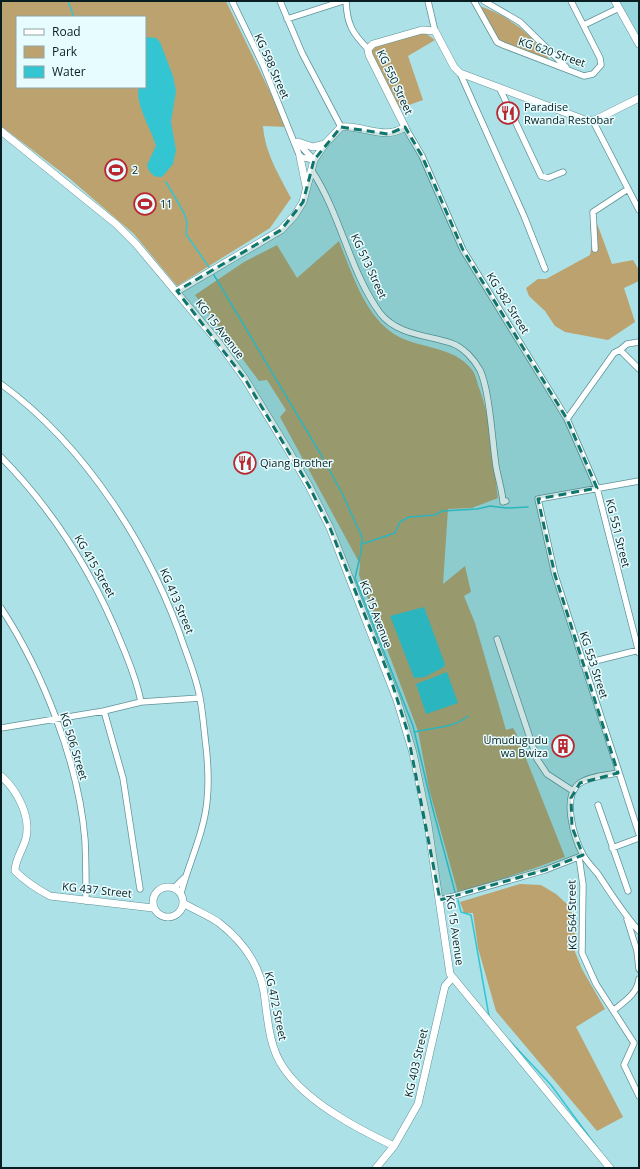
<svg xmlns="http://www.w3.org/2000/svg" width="640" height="1169" font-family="'Open Sans',sans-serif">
	<rect width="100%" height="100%" fill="#ace1e7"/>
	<path fill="#97d6dd" d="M616,1H639V39Z"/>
	<path fill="#bca26e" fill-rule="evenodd" d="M1,1H226L287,127L263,126C265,153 279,175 291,198L270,228L177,286L134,234L69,178L1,126ZM17,17H145V87H17Z
		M477,5C510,16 533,35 552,63L496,41Z
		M421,30L435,40L408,56L423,100L398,109L366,51L370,43Z
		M595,218L612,264L633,260L639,270V281L624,288L635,322L608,340L565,332L555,326L545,311L529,296L526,288L538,279H546L590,255L593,239L590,228Z
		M339,241C352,273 364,314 394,334C419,350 453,344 473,371C475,374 477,381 478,385C492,420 493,461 498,498L472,508L448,509L443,584L465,566L471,592L464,596L475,623L506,730L513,728L516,733L565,857L535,868L458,893L429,789L418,731L359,575L360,564L280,417L286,410L267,380L259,381L195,295L244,262L277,245L297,278Z
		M520,884L541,885L556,894L569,906L575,920V952L582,969L605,1009L576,1027L623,1117L597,1131L496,1011L478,948L473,913H464L460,902Z"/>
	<path fill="#33c5d2" d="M145,37L156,38L160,42L173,76L176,91L171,122L176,150L173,164L162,177C153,178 149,172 147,165L156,146C152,130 134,103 139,87H145Z
		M424,607L445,664L444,667L425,677L414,678L390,616Z
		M447,672L458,703L426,714L416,684Z"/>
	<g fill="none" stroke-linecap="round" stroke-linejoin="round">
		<path stroke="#33c5d2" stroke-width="1.5" d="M68,1L74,17
			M166,182L184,213L187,222L186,234L209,267
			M214,275L320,453L342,493L362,537L361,552L355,578L413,726L432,806L455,892
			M362,544L395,533L400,522L409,517L435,515L442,511L477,509L490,506L506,508L528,507
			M414,732C430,728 455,728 468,716
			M458,900L461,912L471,915L489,1016
			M509,1040L551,1085L599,1150"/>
		<g stroke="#609398" stroke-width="7">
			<path id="minor" d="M232,1L263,65L300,157L314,160
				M280,1L302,53L341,127
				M346,1C347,24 352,33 368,49
				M428,1L435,31
				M474,1L497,42L503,45L584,76L593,74L601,65L600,58L571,1
				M484,1L520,22L566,67
				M287,19L343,1
				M584,25L619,8
				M460,73L524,216L545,269
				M500,89L541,176L548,178L563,172
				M593,121L639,210
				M405,127L422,156L463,250L567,419L597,488L639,653
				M298,143L314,160
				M312,171C341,215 349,270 380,313C397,335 427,335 451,343C463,347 474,359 480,370C490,392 492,440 496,466C498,478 502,489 503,502L506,501
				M595,249L593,212L628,189
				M620,350L627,344L639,342
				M1,384C86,446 152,550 185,649C191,665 197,681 200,698C203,714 204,730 206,746C208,764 209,783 207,801C204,833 189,862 181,893
				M567,419L614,353L620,350L639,369
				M1,457C54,511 94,575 122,645C130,664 137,682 141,702
				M639,481L538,499L555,575L639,834
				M1,608C43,672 79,764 85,840C86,861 86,881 86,901
				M497,639L537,759L547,774L573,791
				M583,664L639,650
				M104,711L123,778L140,889
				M1,728L104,711L141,702L200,698
				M618,773C607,775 590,776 580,783C561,796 574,838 583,855C587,862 593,868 598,874C611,894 623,913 639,931
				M598,805L628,891
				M612,848L639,838
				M579,857L583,885L582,953L596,984L634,1043L624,1065L639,1096
				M174,888L184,878
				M440,900L545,870L581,856
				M627,919L637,951L639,969
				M614,1010C625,1001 637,994 639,979"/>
		</g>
		<g stroke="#609398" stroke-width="8">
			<path id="tertiary" d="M615,1L639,44
				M298,142L313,147L325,144
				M300,157L306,186
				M177,291L281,230L295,215L303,202L314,160L325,144L341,127C364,125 384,141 405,127L369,55L368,49L373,44L422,30L435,31L454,67L460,73L585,120L593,121L639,98"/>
		</g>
		<g stroke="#609398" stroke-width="8">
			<path id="secondary" d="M1,131L116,224L136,244L219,343L245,379L287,448L309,486L330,528L397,700L413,753L428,825L450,974L610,1168
				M1,776C17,790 31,816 26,838C23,850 15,859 15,871C25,881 37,889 50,896L153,908
				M153 902a15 15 0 1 1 30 0a15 15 0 1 1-30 0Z
				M183,903C195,910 207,915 218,922C244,942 262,968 265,1000C268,1023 270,1048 283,1067C306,1102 358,1129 394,1146
				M376,1168L394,1146L418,1104L445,986L452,978"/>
		</g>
		<use href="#minor" stroke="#fff" stroke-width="5.5"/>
		<use href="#tertiary" stroke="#fff" stroke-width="7"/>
		<use href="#secondary" stroke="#fff" stroke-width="7"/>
	</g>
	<path fill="#0f766e" fill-opacity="0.2" stroke="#0f766e" stroke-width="3" stroke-dasharray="8 5" stroke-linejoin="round" d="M341,127L388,134L405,127L422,156L463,250L567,419L597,488L538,499L555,575L618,773L580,783L571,798L572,827L583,855L545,870L440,900L407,730L392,683L330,528L309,486L245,379L177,291L281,230L303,202L314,160Z"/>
	<defs>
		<g id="restaurant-ring" transform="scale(1.15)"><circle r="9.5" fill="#e7fcfe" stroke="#b92830" stroke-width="1.5"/><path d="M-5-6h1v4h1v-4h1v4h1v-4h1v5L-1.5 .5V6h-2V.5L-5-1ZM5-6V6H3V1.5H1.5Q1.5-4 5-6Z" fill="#b92830"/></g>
		<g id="stadium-ring" transform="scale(1.15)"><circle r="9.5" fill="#e7fcfe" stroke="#b92830" stroke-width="1.5"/><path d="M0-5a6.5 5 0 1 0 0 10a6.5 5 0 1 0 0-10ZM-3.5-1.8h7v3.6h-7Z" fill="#b92830"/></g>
		<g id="building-ring" transform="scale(1.15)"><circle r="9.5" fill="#e7fcfe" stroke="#b92830" stroke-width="1.5"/><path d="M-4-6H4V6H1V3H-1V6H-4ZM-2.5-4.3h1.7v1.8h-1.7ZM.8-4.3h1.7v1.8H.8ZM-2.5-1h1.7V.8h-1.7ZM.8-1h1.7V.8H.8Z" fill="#b92830"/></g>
	</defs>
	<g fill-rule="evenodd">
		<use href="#restaurant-ring" x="508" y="113"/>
		<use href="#stadium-ring" x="116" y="170"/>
		<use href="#stadium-ring" x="145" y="204"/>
		<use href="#restaurant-ring" x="245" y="463"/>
		<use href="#building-ring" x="563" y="746"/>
	</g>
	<g text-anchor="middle" stroke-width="3" stroke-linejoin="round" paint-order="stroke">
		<g font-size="11" fill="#081e20" stroke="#e7fcfe">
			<text transform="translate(552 52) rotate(19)" y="4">KG 620 Street</text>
			<text transform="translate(272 66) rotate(66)" y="4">KG 598 Street</text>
			<text transform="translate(395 82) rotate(65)" y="4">KG 550 Street</text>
			<text transform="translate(369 266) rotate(65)" y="4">KG 513 Street</text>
			<text transform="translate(508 303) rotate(58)" y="4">KG 582 Street</text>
			<text transform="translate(220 329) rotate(52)" y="4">KG 15 Avenue</text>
			<text transform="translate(618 533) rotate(76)" y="4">KG 551 Street</text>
			<text transform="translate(95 566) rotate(60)" y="4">KG 415 Street</text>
			<text transform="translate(177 601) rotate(67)" y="4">KG 413 Street</text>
			<text transform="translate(376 614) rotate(69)" y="4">KG 15 Avenue</text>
			<text transform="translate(594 665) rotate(72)" y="4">KG 553 Street</text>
			<text transform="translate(74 746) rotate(73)" y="4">KG 506 Street</text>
			<text transform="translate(97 890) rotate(6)" y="4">KG 437 Street</text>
			<text transform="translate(572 915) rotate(-91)" y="4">KG 564 Street</text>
			<text transform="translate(455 930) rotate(82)" y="4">KG 15 Avenue</text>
			<text transform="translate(276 1006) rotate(78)" y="4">KG 472 Street</text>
			<text transform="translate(416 1063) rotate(-77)" y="4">KG 403 Street</text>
		</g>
		<g font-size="11" fill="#081e20" stroke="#e7fcfe" text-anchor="start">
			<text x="524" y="111">Paradise<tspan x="524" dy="13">Rwanda Restobar</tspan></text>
			<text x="132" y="174">2</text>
			<text x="160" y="208">11</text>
			<text x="260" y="467">Qiang Brother</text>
			<text x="548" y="744" text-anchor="end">Umudugudu<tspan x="548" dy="13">wa Bwiza</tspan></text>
		</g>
	</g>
	<rect width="640" height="1169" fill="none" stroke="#081e20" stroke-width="4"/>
	<rect x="16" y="16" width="130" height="72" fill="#e7fcfe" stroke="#8ea3a5"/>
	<rect x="24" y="29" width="20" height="6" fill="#ffffff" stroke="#8ea3a5"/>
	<text x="52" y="36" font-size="12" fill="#081e20">Road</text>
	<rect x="24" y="46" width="20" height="12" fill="#bca26e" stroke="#8ea3a5"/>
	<text x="52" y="56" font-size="12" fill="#081e20">Park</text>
	<rect x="24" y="66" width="20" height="12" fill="#33c5d2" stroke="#8ea3a5"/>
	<text x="52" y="76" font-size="12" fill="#081e20">Water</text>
</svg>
